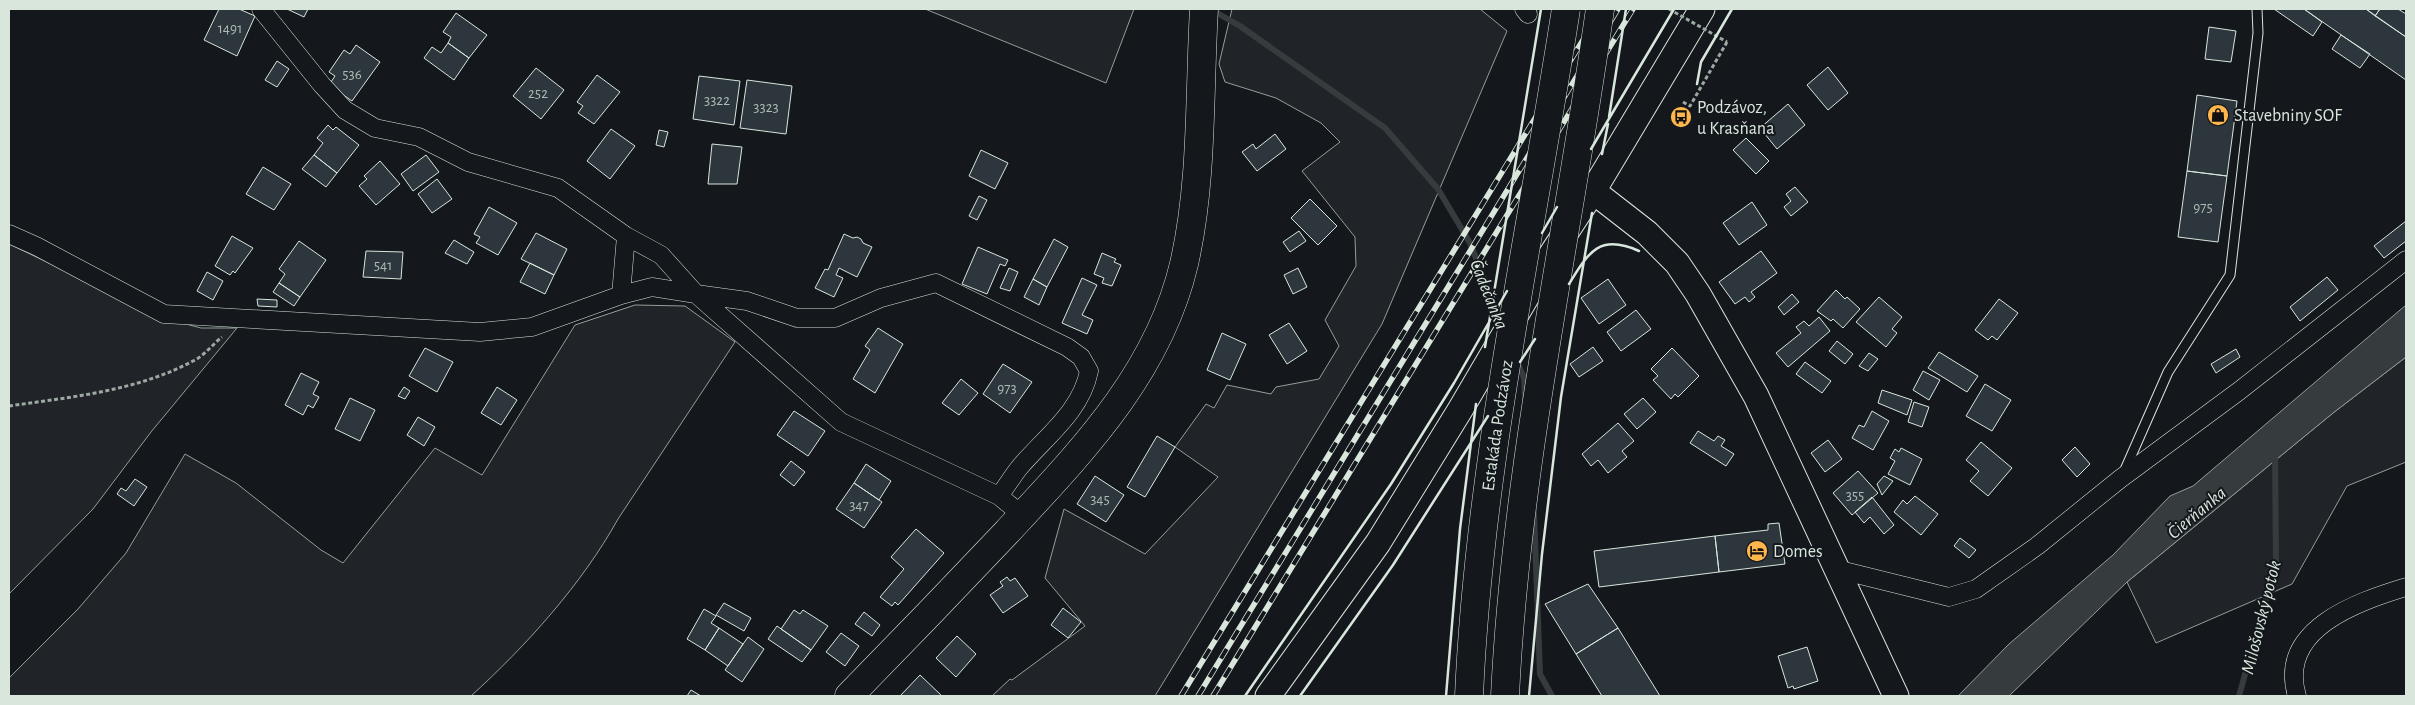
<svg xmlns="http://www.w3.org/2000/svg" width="2415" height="705" font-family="'Alegreya Sans',sans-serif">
	<rect width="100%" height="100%" fill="#14181c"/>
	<path fill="#202428" stroke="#939e99" d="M925,9H1134L1106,83Z
		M1232,9H1480L1507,31L1382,324L1155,696H992L1010,679L1012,680L1085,626L1045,578L1064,509L1145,554L1218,477L1175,447L1206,404L1214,408L1227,385L1271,394L1276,387L1319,379L1339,346L1325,320L1356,266L1355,237L1302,171L1340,142L1321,123L1276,98L1225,82L1219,64Z
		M9,244L167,319L201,328H237L151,432L93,509L9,594Z
		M635,305L685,306L735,342L618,519C582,584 526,646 471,696H9V678L78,609L126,553L185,454L236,483L321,550L343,563L435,448L482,475L575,325Z
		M2406,357V462L2347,486L2292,584L2156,643L2127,582L2333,413Z"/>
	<path fill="#363b3e" stroke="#939e99" d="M2406,305V357L2333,413L2127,582L2009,696H1958L2009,644L2113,555L2170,496L2193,486Z"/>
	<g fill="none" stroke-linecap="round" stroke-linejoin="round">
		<path stroke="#363b3e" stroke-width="6" d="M1210,9L1240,26L1385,128L1438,189L1470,243L1502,324
			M1517,362L1524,378L1525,398
			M1534,512L1540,674L1552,696
			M2239,696L2276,563L2275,453"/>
	</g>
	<path fill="#2c363c" stroke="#d8e6dc" d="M219,9H239L255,16L237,56L204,40Z
		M287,9H308L304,17Z
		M2274,9H2304L2322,22L2313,36Z
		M2304,9H2366L2406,37V80Z
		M2366,9H2380L2375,16Z
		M2380,9H2398L2406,14V37L2375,16Z
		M456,13L487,35L469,58L448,43L451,37L443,32Z
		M2209,27L2236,31L2231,62L2205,59Z
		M2341,35L2370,54L2360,68L2332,49Z
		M448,43L469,58L454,80L424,58L432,47L441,53Z
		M356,45L380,62L352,101L329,85L335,76L329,72L344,50L350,54Z
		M277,61L289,69L277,87L265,80Z
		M1828,67L1848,93L1828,110L1807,85Z
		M536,68L564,90L541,119L513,96Z
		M597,75L620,92L594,124L578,113L583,106L577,102Z
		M699,76L740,81L734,125L693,119Z
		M747,80L792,86L786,134L740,128Z
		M2197,95L2237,101L2227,176L2187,171Z
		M1788,104L1805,125L1777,149L1760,128Z
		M328,125L333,130L336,127L359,145L337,173L314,155L323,143L317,138Z
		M611,129L635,146L610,179L587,161Z
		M659,130L668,132L664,147L656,145Z
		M1275,134L1286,149L1257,171L1242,152L1253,144L1256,149Z
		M1746,138L1769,161L1756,174L1733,150Z
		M712,144L742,147L737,184H708Z
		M981,150L1008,163L995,189L969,176Z
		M314,155L337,173L326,187L302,169Z
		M426,155L439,172L413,191L401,174Z
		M380,161L400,184L376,205L359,186L367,179L364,176Z
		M263,167L291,184L274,210L246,194Z
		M2187,171L2227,176L2218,242L2178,237Z
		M437,179L452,199L432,213L418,194Z
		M1795,187L1808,202L1791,216L1784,207L1791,201L1786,194Z
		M979,196L987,200L977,220L969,216Z
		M1310,199L1337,226L1318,245L1291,218Z
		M1752,202L1767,225L1739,245L1723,223Z
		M489,207L517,223L498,255L476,243L480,237L474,234Z
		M2406,221V241L2384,258L2374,246Z
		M1299,231L1306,241L1290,252L1283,242Z
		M536,233L567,249L554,275L521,259Z
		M844,234L853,238L857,237L861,239L863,243L872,247L857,277L839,268L836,275L843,278L834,297L815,288L825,269L828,270Z
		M232,236L253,248L235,273L233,271L230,275L215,266Z
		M1054,239L1068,247L1047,287L1033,279Z
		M454,240L474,252L467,264L445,253Z
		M299,241L326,260L300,297L279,283L285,274L279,269Z
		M978,247L1008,260L1005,266L1000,264L987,294L962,284Z
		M366,251L403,252L401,279L363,277Z
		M1761,251L1777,273L1751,292L1755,297L1749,302L1745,297L1735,304L1719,282Z
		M1102,253L1116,259L1114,262L1121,265L1112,286L1102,283L1104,278L1094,274Z
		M530,263L554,275L545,294L520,282Z
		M1009,268L1018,272L1010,291L1000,288Z
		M1298,268L1307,287L1293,294L1284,275Z
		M207,272L223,281L213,300L197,291Z
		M2327,277L2338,290L2300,321L2290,307Z
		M1082,278L1097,285L1082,315L1093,320L1087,334L1062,323Z
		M1033,279L1047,287L1039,305L1024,297Z
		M1608,279L1626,305L1599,324L1581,298Z
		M279,283L300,297L294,306L273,292Z
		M1836,290L1845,299L1847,297L1860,309L1843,328L1833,319L1831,321L1817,311Z
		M1792,294L1799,302L1784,315L1778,307Z
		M1879,297L1902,317L1892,329L1897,333L1886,347L1856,322Z
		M257,299L277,300V307L258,306Z
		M1999,299L2018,313L1997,340L1992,336L1988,340L1975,330Z
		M1636,310L1651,329L1621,351L1607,332Z
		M1819,317L1830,331L1788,367L1776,353L1801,333L1796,327L1804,321L1809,326Z
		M1289,323L1307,351L1287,364L1269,335Z
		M878,328L903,344L875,393L853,379L870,350L865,346Z
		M1222,333L1246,344L1230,380L1207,370Z
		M1837,341L1853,354L1845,364L1829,351Z
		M1593,347L1603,361L1579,377L1570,364Z
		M425,348L453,362L437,392L409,376Z
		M1672,348L1699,376L1678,397L1675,394L1671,399L1653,380L1658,376L1651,369Z
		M2236,349L2240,357L2216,373L2211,364Z
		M1939,352L1978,376L1967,392L1928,368Z
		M1869,353L1878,359L1868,371L1859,366Z
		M1805,362L1831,381L1822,393L1796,374Z
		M1003,364L1032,382L1010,413L983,394Z
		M1923,371L1940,380L1929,400L1913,390Z
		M301,373L319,382L313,394L319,397L313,408L308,405L303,415L285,405Z
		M961,379L978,393L959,415L942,403Z
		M1985,384L2011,400L1992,431L1966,416Z
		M404,387L410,391L405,399L398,396Z
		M497,387L517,400L501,425L481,413Z
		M1882,390L1912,400L1907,415L1878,403Z
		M350,398L375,410L360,441L335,429Z
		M1643,398L1656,412L1637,429L1624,414Z
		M1914,402L1929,407L1922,427L1908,422Z
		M794,411L825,431L808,456L777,435Z
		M1872,411L1889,421L1873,450L1852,438L1859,425L1864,427Z
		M418,417L435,427L424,446L407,435Z
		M1618,423L1634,441L1622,451L1627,457L1608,473L1598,460L1591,466L1582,454Z
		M1698,431L1714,441L1718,436L1725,440L1721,446L1734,454L1726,466L1690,443Z
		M1157,436L1175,447L1145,497L1127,487Z
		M1828,440L1842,459L1825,472L1811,453Z
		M1981,442L2012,468L1988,496L1970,481L1979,471L1966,460Z
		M2075,447L2090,464L2077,477L2062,460Z
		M1901,448L1922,459L1910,485L1888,474L1895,461L1890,458L1895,449L1899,452Z
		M791,461L805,472L794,486L780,475Z
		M866,464L891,481L879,500L854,483Z
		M1858,471L1878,493L1852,515L1833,493Z
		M1095,476L1124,495L1106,522L1077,504Z
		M1884,476L1893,481L1882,495L1877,484Z
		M135,479L147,487L134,506L117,494L121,488L126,491Z
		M854,483L882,502L864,528L836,509Z
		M1915,496L1938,514L1921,535L1894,512L1903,500L1907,504Z
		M1872,497L1894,525L1884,534L1870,517L1864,523L1855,512Z
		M1779,523L1785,564L1719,572L1715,536L1768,530V524Z
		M916,529L944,553L898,605L895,602L892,606L880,597L904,569L891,557Z
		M1715,536L1719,572L1599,587L1594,551Z
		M1960,538L1976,550L1969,558L1954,546Z
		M1007,577L1010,581L1015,578L1028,596L1003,613L990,595L1003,586L1000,582Z
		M1588,584L1618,628L1576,654L1545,604Z
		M724,603L751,618L744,631L716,615Z
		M1063,608L1081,622L1068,638L1051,625Z
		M704,609L716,616L711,623L719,628L705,650L687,639Z
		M794,610L800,614L803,610L828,626L811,650L781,629Z
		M864,612L880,625L872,636L855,624Z
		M777,626L811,650L802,662L768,639Z
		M719,628L743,644L728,666L705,650Z
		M1618,628L1660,696H1602L1576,654Z
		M841,633L859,646L845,666L826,652Z
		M957,636L976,654L956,677L936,658Z
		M748,637L764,649L742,682L725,670Z
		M1807,647L1818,681L1794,689L1793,686L1788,688L1778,656Z
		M920,675L942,696H900Z
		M691,690L701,696H687Z"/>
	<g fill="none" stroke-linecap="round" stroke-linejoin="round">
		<g stroke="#d8e6dc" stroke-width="11">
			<path id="lane" d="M2124,472L2168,372L2230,275L2258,33L2257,9"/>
		</g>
		<g stroke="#d8e6dc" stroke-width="19">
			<path id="street" d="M261,9L322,85L345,110L375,128L419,137L468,162L558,188L626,236L661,255L696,294L747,301L797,318H835L881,298L936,283L1067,347L1081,357L1089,371C1081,412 1045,437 1019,468C1012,477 1006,487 999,496
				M1524,9L1528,14
				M9,234L36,246L164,314L480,332L532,327L621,295L652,287L696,294L841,422L999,496L1022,515
				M621,295L626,236
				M1836,569L1949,597L1976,589L2037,546L2120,479L2239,391L2406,260
				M2297,696C2277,629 2357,602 2406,587"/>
		</g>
		<g stroke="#d8e6dc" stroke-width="27">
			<path id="secondary" d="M1593,191L1647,233L1677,263L1698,294L1756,396L1896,696
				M1268,696L1378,543L1460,410L1551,255L1593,191L1702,9"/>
		</g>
		<g stroke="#d8e6dc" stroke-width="29">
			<path id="primary" d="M849,696C902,642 955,587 1007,532C1081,452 1158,374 1184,264C1203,181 1199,93 1204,9"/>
		</g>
		<path stroke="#9da8a2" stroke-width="3" stroke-dasharray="4 2.5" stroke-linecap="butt" d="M1683,102L1690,106L1727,42
			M9,406C71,397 137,391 193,361C204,356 213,344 222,337"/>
		<use href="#lane" stroke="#14181c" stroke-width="9"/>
		<use href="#street" stroke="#14181c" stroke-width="18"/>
		<use href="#secondary" stroke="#14181c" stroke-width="25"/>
		<use href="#primary" stroke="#14181c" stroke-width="28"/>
		<g stroke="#d8e6dc" stroke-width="5.5">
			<path id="rail" d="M1181,696L1602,9
				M1198,696L1618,9
				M1213,696L1633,9"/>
		</g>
		<use href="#rail" stroke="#14181c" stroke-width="4" stroke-dasharray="11" stroke-linecap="butt"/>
		<g stroke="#d8e6dc" stroke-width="29" stroke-linecap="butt">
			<g id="highway-bridge">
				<path id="s1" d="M1469,696C1479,467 1531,235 1566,9"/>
				<path d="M1505,696C1516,465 1568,237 1600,9"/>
			</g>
		</g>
		<path stroke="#9da8a2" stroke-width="3" stroke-dasharray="4 2.5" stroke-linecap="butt" d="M1669,9L1727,42"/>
		<use href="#highway-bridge" stroke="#14181c" stroke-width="28"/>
		<path stroke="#d8e6dc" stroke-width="2.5" d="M1697,84L1701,62L1732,9
			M1609,117L1626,9
			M1591,149L1674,9
			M1602,154L1608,124
			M1542,233L1557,207
			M1569,284C1588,253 1599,233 1639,251
			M1485,347L1541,9
			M1520,362L1535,339
			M1245,696L1391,484L1454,383L1507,291
			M1300,696L1393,565L1488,416
			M1446,696L1460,529L1476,404
			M1529,696L1542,554L1561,397L1592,213"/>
	</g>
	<defs>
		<g id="shop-disc" transform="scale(1.125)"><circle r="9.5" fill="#ffb74d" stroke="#14181c"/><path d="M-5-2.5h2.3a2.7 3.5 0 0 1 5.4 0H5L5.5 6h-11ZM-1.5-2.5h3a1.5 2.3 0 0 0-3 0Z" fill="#111"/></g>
		<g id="bus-disc" transform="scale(1.125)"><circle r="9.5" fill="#ffb74d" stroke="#14181c"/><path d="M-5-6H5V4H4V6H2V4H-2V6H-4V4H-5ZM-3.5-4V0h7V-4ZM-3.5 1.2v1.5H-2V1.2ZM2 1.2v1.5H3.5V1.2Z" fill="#111"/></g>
		<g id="hotel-disc" transform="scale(1.125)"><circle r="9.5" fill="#ffb74d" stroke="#14181c"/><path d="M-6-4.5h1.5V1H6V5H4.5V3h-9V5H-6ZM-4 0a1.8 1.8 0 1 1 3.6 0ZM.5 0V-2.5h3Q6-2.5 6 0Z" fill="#111"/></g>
	</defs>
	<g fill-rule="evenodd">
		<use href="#shop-disc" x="2218" y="115"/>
		<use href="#bus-disc" x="1681" y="117"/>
		<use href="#hotel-disc" x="1757" y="551"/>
	</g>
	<g text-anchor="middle" stroke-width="4" stroke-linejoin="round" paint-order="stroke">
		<g font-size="15" fill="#adbab4">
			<text x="230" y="33">1491</text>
			<text x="352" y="79">536</text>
			<text x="538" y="98">252</text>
			<text x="717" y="105">3322</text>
			<text x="766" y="112">3323</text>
			<text x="2203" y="212">975</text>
			<text x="383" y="270">541</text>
			<text x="1007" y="393">973</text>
			<text x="1855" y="500">355</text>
			<text x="1100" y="504">345</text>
			<text x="859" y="510">347</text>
		</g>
		<g font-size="18" fill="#d8e6dc" stroke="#14181c" text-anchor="start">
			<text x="1697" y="113">Podzávoz,<tspan x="1697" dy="21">u Krasňana</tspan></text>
			<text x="2234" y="121">Stavebniny SOF</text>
			<text x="1773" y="557">Domes</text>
		</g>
		<g font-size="18" fill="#d8e6dc" stroke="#14181c">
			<text dy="6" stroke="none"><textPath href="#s1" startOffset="272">Estakáda Podzávoz</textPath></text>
		</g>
		<g font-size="19" font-style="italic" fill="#d8e6dc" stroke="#14181c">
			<text transform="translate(1490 294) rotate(68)" y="7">Čadečanka</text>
			<text transform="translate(2196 512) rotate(-40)" y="7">Čierňanka</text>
			<text transform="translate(2260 617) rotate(-76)" y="7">Milošovský potok</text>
		</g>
	</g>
	<rect width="2415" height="705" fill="none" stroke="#d8e6dc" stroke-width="20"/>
</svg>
